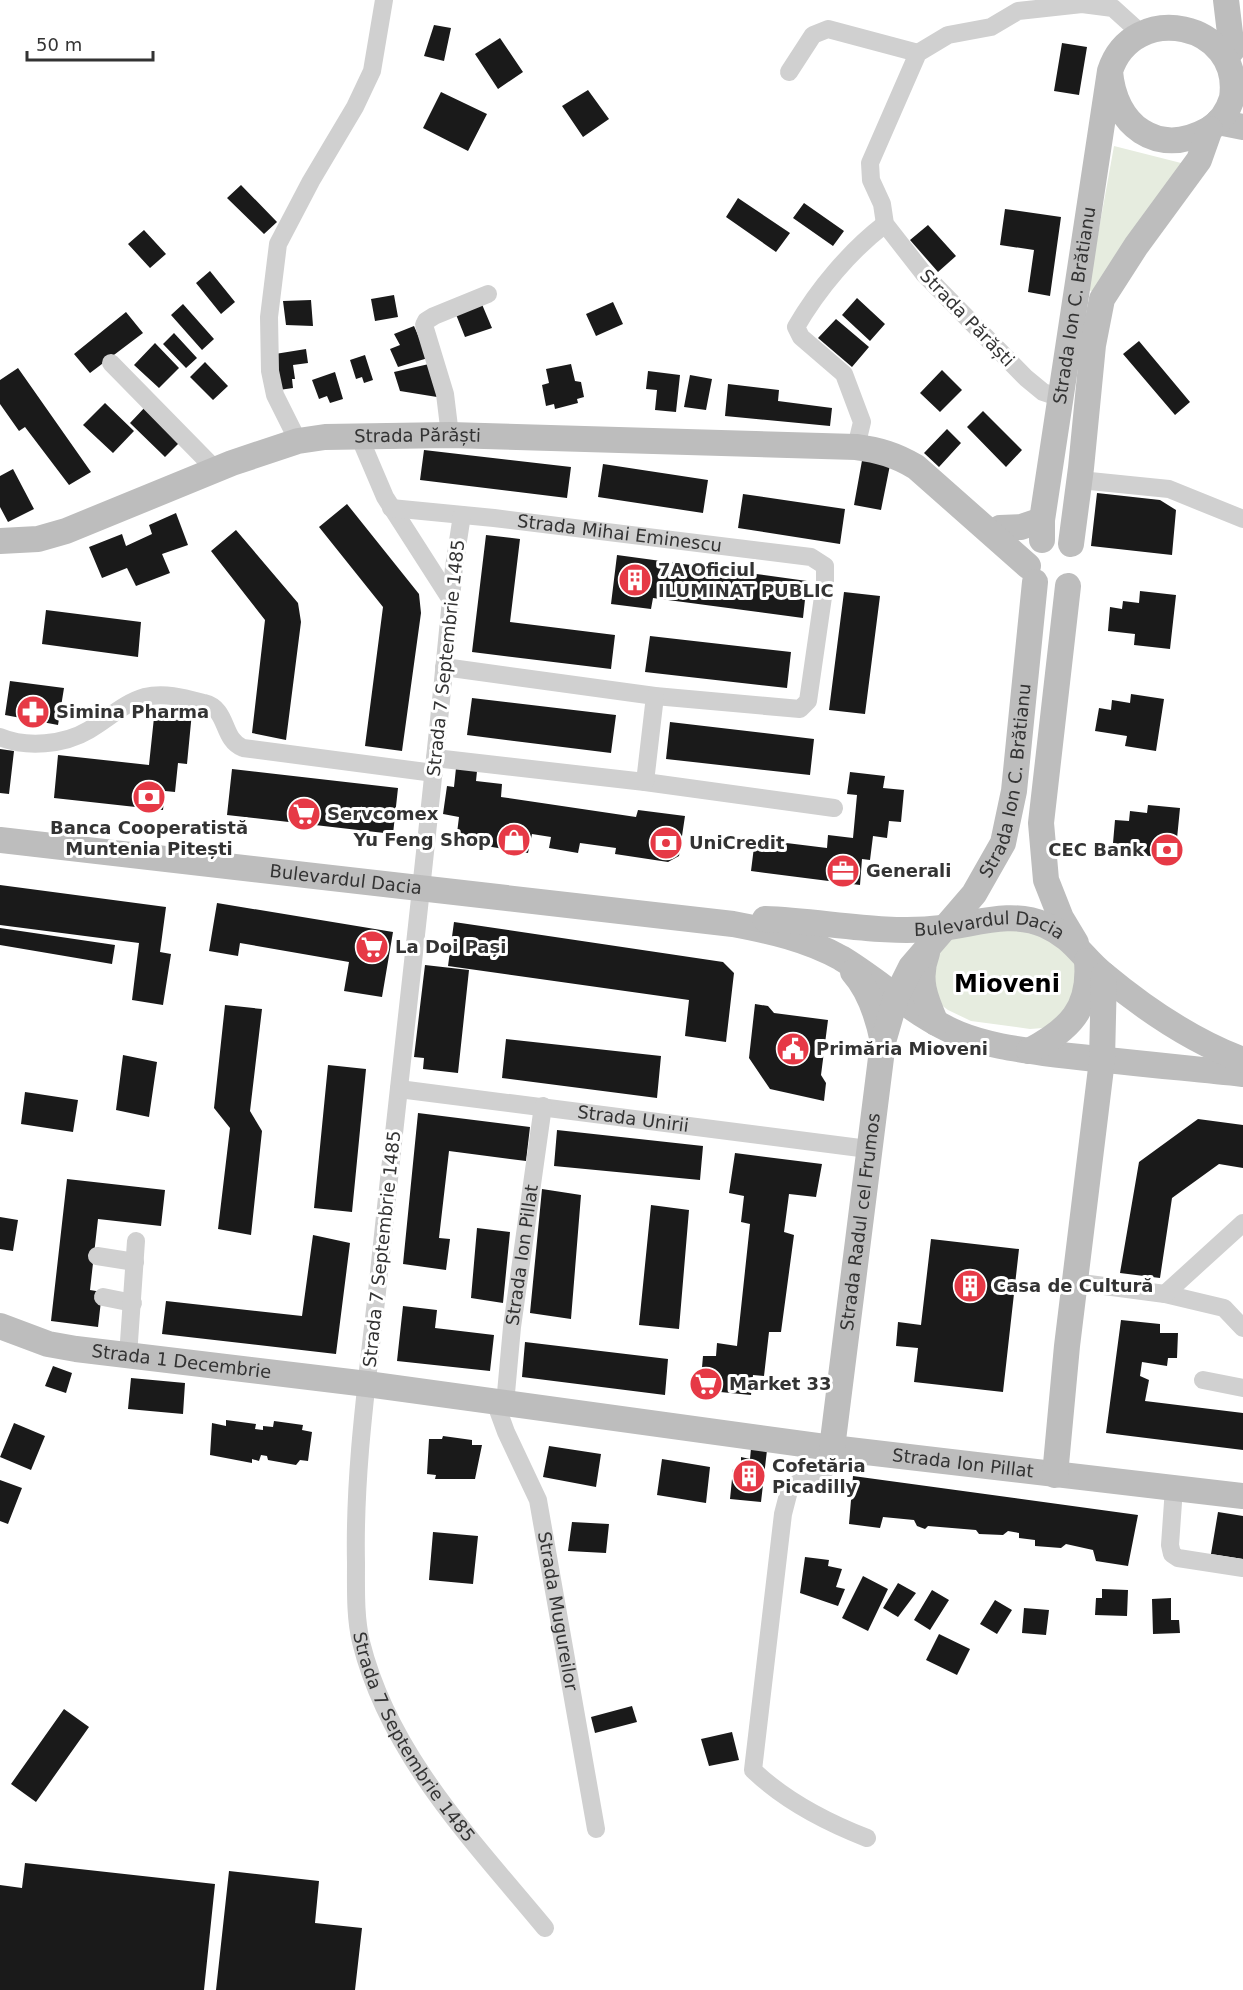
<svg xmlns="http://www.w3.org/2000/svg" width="1243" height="1990" font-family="'DejaVu Sans',sans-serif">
	<rect width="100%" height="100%" fill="#fff"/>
	<path fill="#e6ecdf" d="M1114,146L1185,164L1094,292L1088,290Z
		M986,926L1048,935L1076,963L1078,988L1056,1022L1043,1028L1030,1029L971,1021L948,1010L940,1004L934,989L933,962L950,936Z"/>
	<path fill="#1a1a1a" d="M434,25L451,28L444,61L424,56Z
		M500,38L523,72L498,89L475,54Z
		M1062,43L1087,47L1079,95L1054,91Z
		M588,90L609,119L583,137L562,106Z
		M441,92L487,114L468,151L423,128Z
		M241,185L277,222L264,234L227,198Z
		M738,198L790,233L776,252L726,217Z
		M804,203L844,231L833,246L793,218Z
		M1005,209L1061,217L1050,296L1028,292L1034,250L1000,245Z
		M928,225L956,256L938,272L910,240Z
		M144,230L166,254L150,268L128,244Z
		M210,271L235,302L221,314L196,283Z
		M394,295L398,317L375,321L371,299Z
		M857,298L885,324L870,341L842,315Z
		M311,300L313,326L286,325L283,301Z
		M481,302L492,328L465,337L455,312Z
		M613,302L623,324L596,336L586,314Z
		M183,304L214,339L202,350L171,315Z
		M126,312L143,333L90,373L74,354Z
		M836,319L869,347L852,367L818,338Z
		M414,326L428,358L398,367L390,349L400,345L394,334Z
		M174,333L197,358L186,368L163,344Z
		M1139,341L1190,402L1175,415L1123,354Z
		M155,343L179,368L159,388L134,365Z
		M306,349L308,363L293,365L295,379H292L293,388L279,390L275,354Z
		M365,355L373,380L364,383L362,377L356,379L350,360Z
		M205,362L228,386L213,400L190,377Z
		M429,364L437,397L400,391L394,372Z
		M571,364L575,381L581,382L584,397L577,399L578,403L555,409L554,404L546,406L542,385L549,383L546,369Z
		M18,368L91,472L69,485L25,427L19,431L0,404V380Z
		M942,370L962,390L940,412L920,393Z
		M648,371L680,375L676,412L655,410L657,390L646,389Z
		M335,372L343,399L330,403L327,396L319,399L312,380Z
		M690,375L712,379L706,410L684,407Z
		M728,384L779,390L778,401L832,408L830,426L725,416Z
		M105,403L134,431L113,453L83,425Z
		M147,405L183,439L165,457L130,423Z
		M983,411L1022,450L1006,467L967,427Z
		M947,429L961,443L939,467L924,453Z
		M424,450L571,467L567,498L420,480Z
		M863,455L891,460L881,510L854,505Z
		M603,464L708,480L703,513L598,497Z
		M13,469L34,509L8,522L0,507V476Z
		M1097,493L1160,500L1176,510L1172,555L1091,546Z
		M743,494L845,509L840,544L738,528Z
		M347,504L419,594L421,613L402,751L365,746L383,607L319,527Z
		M176,513L188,545L162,554L170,573L136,586L127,568L102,578L89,547L122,534L126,546L152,534L149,525Z
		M236,530L298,603L301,622L286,740L252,733L265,620L211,551Z
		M486,535L520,539L510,622L615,635L611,669L472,652Z
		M617,555L807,581L803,618L653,598L651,609L611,604Z
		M1140,591L1176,595L1170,649L1134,645L1135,634L1108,631L1110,607L1122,609L1123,601L1139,603Z
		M844,592L880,596L865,714L829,710Z
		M46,610L141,622L138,657L42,644Z
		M650,636L791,652L787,688L645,672Z
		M10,681L64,688L58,725L5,715Z
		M1131,694L1164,699L1156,751L1125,746L1127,736L1095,731L1099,708L1111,710L1112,700L1130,703Z
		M472,698L616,715L611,753L467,735Z
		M155,708L192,712L187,764L178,763L175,792L165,791L163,810L54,798L58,755L149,765Z
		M670,722L814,739L810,775L666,759Z
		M0,749L14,751L9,794L0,793Z
		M456,768L477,771L476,781L502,784L501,797L636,817L638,810L685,816L679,856L668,862L615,854L616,848L580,843L578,853L549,848L551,837L532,834L528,853L456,841L459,817L443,814L447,786L454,787Z
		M232,769L398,788L393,834L227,815Z
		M850,772L885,776L883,788L904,790L901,822L889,821L887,838L873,836L870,860L862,859L860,885L751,871L755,839L827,848L828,835L853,838L857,795L847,794Z
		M1148,805L1180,808L1175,859L1141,855V846L1113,843L1115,820L1129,821L1130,811L1147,813Z
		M0,885L166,907L160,952L171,954L163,1005L132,1000L139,943L0,925Z
		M217,903L393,932L382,997L344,991L349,962L240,943L238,956L209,951Z
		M454,922L723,962L734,973L726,1042L685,1036L689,1000L448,966Z
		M0,928L115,945L112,964L0,945Z
		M425,965L469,970L458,1073L423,1069L424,1058L414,1057Z
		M755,1004L768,1006L774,1013L828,1020L821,1075L826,1083L824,1101L770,1089L749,1058Z
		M225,1005L262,1009L250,1111L262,1131L251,1235L218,1229L230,1128L214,1108Z
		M506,1039L661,1056L657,1098L502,1078Z
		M123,1055L157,1062L149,1117L116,1110Z
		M328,1065L366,1069L352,1212L314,1208Z
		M25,1092L78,1100L73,1132L21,1124Z
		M418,1113L530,1127L526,1161L449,1151L439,1238L450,1239L446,1270L403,1264Z
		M1198,1119L1243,1125V1168L1219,1164L1172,1198L1160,1278L1120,1273L1139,1162Z
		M557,1130L703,1146L700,1180L554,1166Z
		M735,1153L822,1164L816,1197L789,1194L784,1232L794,1235L781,1332H769L764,1376L753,1375L751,1395L700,1390L703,1356H716L717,1343L737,1346L750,1224L741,1222L744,1196L729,1193Z
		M67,1179L165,1190L161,1226L98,1219L90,1290L102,1292L98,1327L51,1321Z
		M542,1189L581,1195L571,1319L530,1313Z
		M651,1205L689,1210L679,1329L639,1325Z
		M0,1217L18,1220L13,1251L0,1249Z
		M477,1228L510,1232L503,1303L471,1298Z
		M313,1235L350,1243L336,1354L162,1334L166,1301L302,1316Z
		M931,1239L1019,1249L1003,1392L914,1382L918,1348L896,1346L898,1322L921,1325Z
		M403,1306L437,1310L435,1328L494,1335L490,1371L397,1361Z
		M1121,1320L1160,1324V1333H1178L1177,1358H1168L1167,1366L1142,1362L1140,1376L1149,1380L1145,1401L1243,1413V1450L1106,1433Z
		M525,1342L668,1359L665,1395L522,1377Z
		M53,1366L72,1373L66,1393L45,1386Z
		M131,1378L185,1383L183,1414L128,1409Z
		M226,1420L256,1424L255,1429L263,1430V1426L273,1427L274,1421L303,1425L302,1430L312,1432L308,1461L300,1460L296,1465L268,1460L267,1456L261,1455L259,1461L252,1459V1463L210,1455L212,1423L226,1426Z
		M14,1423L45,1436L31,1470L0,1457Z
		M443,1436L472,1440V1445H482L475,1479H435L436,1475L427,1474L429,1439H442Z
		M549,1446L601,1454L596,1487L543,1477Z
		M751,1448L767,1450L761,1502L730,1499L733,1469L741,1471V1457L750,1459Z
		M662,1459L710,1467L706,1503L657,1495Z
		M853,1476L1138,1515L1128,1566L1096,1561L1093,1550L1066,1544L1061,1548L1035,1546V1540L1019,1538V1533L1008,1531L1003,1535L979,1534L976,1530L928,1526L925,1529L917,1526L914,1520L883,1517L880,1528L849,1524Z
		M0,1480L22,1488L8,1524L0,1521Z
		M1218,1512L1243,1516V1559L1211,1554Z
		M572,1522L609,1524L606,1553L568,1551Z
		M433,1532L478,1536L473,1584L429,1580Z
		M805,1557L829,1560L828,1566L842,1569L836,1587L845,1589L838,1606L800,1593Z
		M863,1576L888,1589L868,1631L842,1618Z
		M898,1583L916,1593L898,1617L883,1608Z
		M1102,1589L1128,1590L1127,1616L1095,1615L1096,1598H1102Z
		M932,1590L949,1600L930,1630L914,1620Z
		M1171,1598V1620H1179L1180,1633L1153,1634L1152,1599Z
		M995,1600L1012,1610L997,1634L980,1624Z
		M1024,1608L1049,1610L1046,1635L1022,1633Z
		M939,1634L970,1649L957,1675L926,1660Z
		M632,1706L637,1722L595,1733L591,1717Z
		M64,1709L89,1727L36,1802L11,1784Z
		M732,1732L739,1760L709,1766L701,1739Z
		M25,1863L215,1884L204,1990H0V1885L22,1888Z
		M229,1871L319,1881L315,1923L362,1928L355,1990H216Z"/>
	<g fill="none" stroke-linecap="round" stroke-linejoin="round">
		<g stroke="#d0d0d0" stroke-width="18">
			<path d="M789,72L813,35L828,29L918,53"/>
			<path d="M111,363L215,469"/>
			<path d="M1061,398L1043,392L1026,378L924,274L885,224L882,204L871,180L870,163L918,53L948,35L991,27L1018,11L1082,4L1113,8L1134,27"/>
			<path d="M450,435L445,394L424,325L426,321L434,316L488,294"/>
			<path d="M359,436L385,497L451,600"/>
			<path d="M298,441L275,395L270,371L269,317L278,244L311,181L355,107L372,71L384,0"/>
			<path d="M856,447L862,422L844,374L801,337L796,327C818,289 850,251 885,224"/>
			<path d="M1080,480L1169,489L1243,519"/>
			<path id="s1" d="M391,508L494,518L811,557L825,566V583L808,701L800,709L655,696L444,667"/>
			<path id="s2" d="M462,515L454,567C432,809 402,1050 377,1292C367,1382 354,1473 356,1563C356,1589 355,1617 361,1642C389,1755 473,1841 545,1928"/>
			<path d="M0,737C26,748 64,745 89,730C108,719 124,703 145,697C164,692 185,698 204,703C229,709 221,739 243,748L434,773"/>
			<path d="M435,758L645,782L834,808"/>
			<path d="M645,782L655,696"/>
			<path id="s3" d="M399,1089L868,1149"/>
			<path d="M97,1256L135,1262"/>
			<path d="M1074,1282L1165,1294L1224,1308L1243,1328"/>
			<path d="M1165,1294L1243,1223"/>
			<path d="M103,1297L133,1303"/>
			<path d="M128,1356L136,1241"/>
			<path d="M1203,1380L1243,1388"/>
			<path id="s4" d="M495,1402L506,1432L538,1500L596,1829"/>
			<path id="s5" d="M505,1404L512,1327L543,1106"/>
			<path d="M832,1448L826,1469L790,1487L783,1514L753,1770C784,1800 826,1822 867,1838"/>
			<path d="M1174,1488L1170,1545L1172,1554L1178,1558L1243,1568"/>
		</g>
		<g stroke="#bdbdbd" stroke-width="26">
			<path d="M1226,0L1232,50"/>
			<path d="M1218,122L1243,127"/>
			<path d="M1000,528L1021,527L1042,520"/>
			<path id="s6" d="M1042,540V520L1110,71C1133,0 1243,22 1232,98C1228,111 1220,123 1208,130C1157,158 1114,125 1110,71"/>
			<path id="s7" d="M0,541L38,539L66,531L232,463L298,441L325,437L450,435L856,447C879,450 896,455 916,467L1028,566"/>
			<path d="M1071,544L1081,468L1093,345L1102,299L1136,246L1199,160L1210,129"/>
			<path d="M1068,586L1041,823L1046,880L1061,918L1076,943"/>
			<path id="s8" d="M0,840L733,924C770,931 807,939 841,958C881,982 915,1016 959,1034C986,1045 1015,1049 1044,1053C1110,1061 1176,1067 1243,1074"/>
			<path id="s9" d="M765,919C824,921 883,935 942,928C976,924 1011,910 1045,925C1074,938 1081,956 1103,974C1145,1009 1192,1041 1243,1060"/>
			<path d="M927,953C917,979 925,998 936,1023"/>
			<path d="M853,972C870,991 878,1017 883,1042"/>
			<path d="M1029,1051C1069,1030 1091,1009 1087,961"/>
			<path id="s10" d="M0,1326L48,1344L76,1349L367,1384L832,1448L1243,1496"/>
			<path id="s11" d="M832,1448L883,1042L896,997L911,967L974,894L1003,843L1014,791L1035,582"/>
			<path d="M1055,1475L1067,1346L1102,1060L1104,975"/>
		</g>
	</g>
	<defs>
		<g id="building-disc" transform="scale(1.725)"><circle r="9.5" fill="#e63946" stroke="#fff"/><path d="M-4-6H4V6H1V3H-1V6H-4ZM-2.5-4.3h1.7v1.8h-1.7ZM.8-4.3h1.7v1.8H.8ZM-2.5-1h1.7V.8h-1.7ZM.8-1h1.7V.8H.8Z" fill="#fff"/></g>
		<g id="pharmacy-disc" transform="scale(1.725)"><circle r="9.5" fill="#e63946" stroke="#fff"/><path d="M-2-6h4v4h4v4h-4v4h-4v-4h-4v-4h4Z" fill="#fff"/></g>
		<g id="bank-disc" transform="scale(1.725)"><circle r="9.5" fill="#e63946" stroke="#fff"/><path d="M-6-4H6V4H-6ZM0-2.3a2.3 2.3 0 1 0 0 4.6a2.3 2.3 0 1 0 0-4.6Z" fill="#fff"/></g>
		<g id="supermarket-disc" transform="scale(1.725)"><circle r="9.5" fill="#e63946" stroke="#fff"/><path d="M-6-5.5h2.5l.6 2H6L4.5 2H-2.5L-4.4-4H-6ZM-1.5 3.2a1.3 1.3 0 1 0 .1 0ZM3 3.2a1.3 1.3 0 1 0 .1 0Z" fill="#fff"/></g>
		<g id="shop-disc" transform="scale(1.725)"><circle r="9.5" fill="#e63946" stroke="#fff"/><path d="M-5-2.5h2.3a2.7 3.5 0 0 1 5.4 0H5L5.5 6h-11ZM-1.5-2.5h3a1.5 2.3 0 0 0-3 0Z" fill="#fff"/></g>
		<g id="office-disc" transform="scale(1.725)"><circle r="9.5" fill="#e63946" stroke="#fff"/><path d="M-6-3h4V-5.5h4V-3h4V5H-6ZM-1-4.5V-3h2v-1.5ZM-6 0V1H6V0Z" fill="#fff"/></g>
		<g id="civic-disc" transform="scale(1.725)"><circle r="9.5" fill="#e63946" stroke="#fff"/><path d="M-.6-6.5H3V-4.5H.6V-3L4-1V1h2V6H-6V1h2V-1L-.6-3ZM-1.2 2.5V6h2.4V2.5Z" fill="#fff"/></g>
	</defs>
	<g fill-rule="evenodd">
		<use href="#building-disc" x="635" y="580"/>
		<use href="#pharmacy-disc" x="33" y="712"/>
		<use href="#bank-disc" x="149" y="797"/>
		<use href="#supermarket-disc" x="304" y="814"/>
		<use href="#shop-disc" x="514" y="840"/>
		<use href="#bank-disc" x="666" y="843"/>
		<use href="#bank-disc" x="1167" y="850"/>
		<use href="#office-disc" x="843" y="871"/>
		<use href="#supermarket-disc" x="372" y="947"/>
		<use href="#civic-disc" x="793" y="1049"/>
		<use href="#building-disc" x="970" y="1286"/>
		<use href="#supermarket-disc" x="706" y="1384"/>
		<use href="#building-disc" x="749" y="1476"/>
	</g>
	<g text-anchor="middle" stroke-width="6" stroke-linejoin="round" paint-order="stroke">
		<g font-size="18" fill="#333" stroke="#fff">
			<text dy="6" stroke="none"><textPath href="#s6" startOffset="237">Strada Ion C. Brătianu</textPath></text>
			<text transform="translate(967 318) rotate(46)" y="6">Strada Părăști</text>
			<text dy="6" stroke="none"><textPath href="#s7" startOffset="436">Strada Părăști</textPath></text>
			<text dy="6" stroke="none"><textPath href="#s1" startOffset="230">Strada Mihai Eminescu</textPath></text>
			<text transform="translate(446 658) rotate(-84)" y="6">Strada 7 Septembrie 1485</text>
			<text dy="6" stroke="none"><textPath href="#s11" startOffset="706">Strada Ion C. Brătianu</textPath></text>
			<text dy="6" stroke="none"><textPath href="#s8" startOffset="348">Bulevardul Dacia</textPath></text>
			<text dy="6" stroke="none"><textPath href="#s9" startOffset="226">Bulevardul Dacia</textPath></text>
			<text dy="6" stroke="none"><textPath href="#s3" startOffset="236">Strada Unirii</textPath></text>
			<text dy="6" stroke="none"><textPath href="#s11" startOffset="228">Strada Radul cel Frumos</textPath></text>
			<text transform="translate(382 1249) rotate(-84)" y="6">Strada 7 Septembrie 1485</text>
			<text dy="6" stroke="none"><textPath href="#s5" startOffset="150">Strada Ion Pillat</textPath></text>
			<text dy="6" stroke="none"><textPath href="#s10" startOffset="186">Strada 1 Decembrie</textPath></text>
			<text dy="6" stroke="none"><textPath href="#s10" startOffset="974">Strada Ion Pillat</textPath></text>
			<text dy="6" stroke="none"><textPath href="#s4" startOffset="220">Strada Mugureilor</textPath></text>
			<text dy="6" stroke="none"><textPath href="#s2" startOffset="1242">Strada 7 Septembrie 1485</textPath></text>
		</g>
		<g font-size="18" font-weight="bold" fill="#333" stroke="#fff" text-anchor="start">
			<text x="658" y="576">7A Oficiul<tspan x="658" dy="21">ILUMINAT PUBLIC</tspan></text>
			<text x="56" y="718">Simina Pharma</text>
			<text x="327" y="820">Servcomex</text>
			<text x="149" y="834" text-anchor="middle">Banca Cooperatistă<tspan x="149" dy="21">Muntenia Pitești</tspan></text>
			<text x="491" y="846" text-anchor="end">Yu Feng Shop</text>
			<text x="689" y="849">UniCredit</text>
			<text x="1144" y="856" text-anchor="end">CEC Bank</text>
			<text x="866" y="877">Generali</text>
			<text x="395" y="953">La Doi Pași</text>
			<text x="816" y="1055">Primăria Mioveni</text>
			<text x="993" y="1292">Casa de Cultură</text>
			<text x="729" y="1390">Market 33</text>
			<text x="772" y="1472">Cofetăria<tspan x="772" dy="21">Picadilly</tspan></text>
		</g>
		<g font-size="24" font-weight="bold" fill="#000" stroke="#fff">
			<text x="1007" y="992">Mioveni</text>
		</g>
	</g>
	<path d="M27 51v9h126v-9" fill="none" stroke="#333333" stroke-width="3"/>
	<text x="36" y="51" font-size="18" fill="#333333" stroke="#ffffff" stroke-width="4.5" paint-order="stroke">50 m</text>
</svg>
